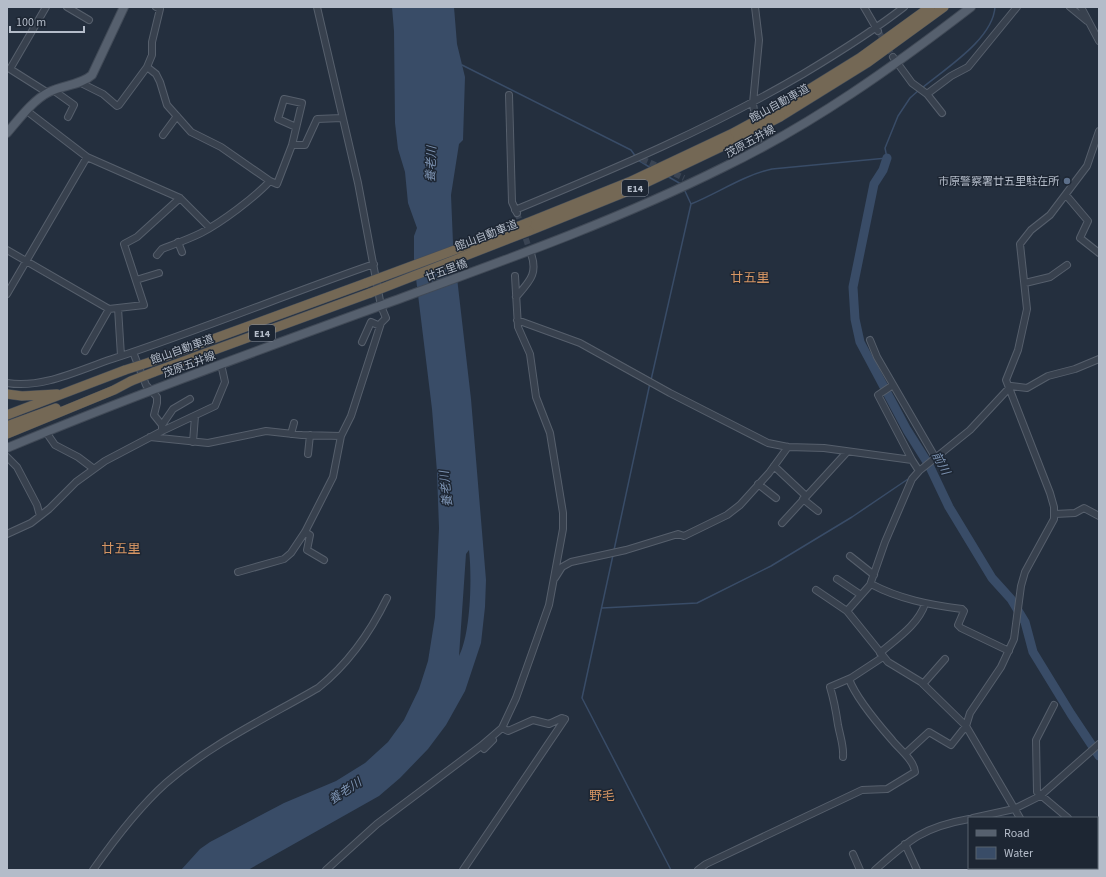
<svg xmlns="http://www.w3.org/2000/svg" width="1106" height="877" font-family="'Source Sans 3','Noto Sans JP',sans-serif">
	<rect width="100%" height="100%" fill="#242f3e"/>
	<path fill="#394c67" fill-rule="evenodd" d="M392,7H454L457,44L465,77L463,140L459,144L451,195L453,243L471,399L486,580L485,607L481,643L465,691L446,725L428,749L400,778L379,796L248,870H181L200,849L210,842L284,803L336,781L365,763L388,742L404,720L419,689L428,661L435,617L439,528L437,472L432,409L414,262V236L417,228L408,203L405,172L398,149L395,123L394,31ZM469,550C472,576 471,633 459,656L466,554Z"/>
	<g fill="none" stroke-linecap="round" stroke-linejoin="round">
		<path stroke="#394c67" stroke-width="1.5" d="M462,65L631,150L636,157
			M922,88C946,68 993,39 995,7
			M638,160L651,168
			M667,176L681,184
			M691,204C718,193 744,175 772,169L887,158L885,148L898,116L910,98L919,90
			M651,380L691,204L684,189
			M614,550L650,383
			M613,555L582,698L671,870
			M602,608L697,603L771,566L852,517L911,477"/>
		<path stroke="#394c67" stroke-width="9" d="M887,158L883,170L874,184L853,287L855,319L860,342L907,430L929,465L949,507L992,578L1011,599L1025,622L1033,652L1071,714L1099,756"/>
		<path stroke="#3a4453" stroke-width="6" stroke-dasharray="6 3" stroke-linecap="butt" d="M879,32L893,57
			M642,159L684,178
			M517,213L530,251"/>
		<g stroke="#565f6c" stroke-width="8">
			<path id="minor" d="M46,7L10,69L48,93
				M67,7L89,20
				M755,7L759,40L753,103L759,148
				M864,7L878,31
				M1070,7L1087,21
				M1081,7L1099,41
				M893,57L912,83L927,94L942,113
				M147,67L156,74L160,82L167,105L191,132L221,147L270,181C254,198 222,222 201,233C189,239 175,244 162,249L157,255
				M79,82L103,94L117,106L119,105L147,67L152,55V42L160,9L156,7
				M53,90L74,105L68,117
				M927,94L951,76L968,67L1017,7
				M509,95L512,202L517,213
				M27,111L87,157L180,198L209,227
				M163,135L177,116
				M292,145H305L317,119L342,118
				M270,181L277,184L292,145L302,103L284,99L278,119L296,127
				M1066,195L1088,221L1080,238L1099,253
				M515,210C614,169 711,128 803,74C838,53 872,32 904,7
				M178,242L182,252
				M7,250L109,309L144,305L124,244L137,237L180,198
				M136,280L159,273
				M1025,283L1050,277L1067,265
				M7,294L87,157
				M516,297C530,281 539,273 530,251
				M118,308L121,356
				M517,320L580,343L670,393L768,443L788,447L824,448L912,460L919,471
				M870,340L877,357L935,457
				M362,342L371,322L380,326
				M85,351L109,309
				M7,383C42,389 79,370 112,359C201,330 287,294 374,264
				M893,385L878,395L912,460
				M162,425L173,409L190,399
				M162,431L215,406L225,382L221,364
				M46,432L55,445L78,457L94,469
				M291,434L294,423
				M150,437L208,443L266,431L302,435L341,436
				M193,442L195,416
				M308,454L310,435
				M7,457L17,467L37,505L40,516
				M774,466L806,496
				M758,484L776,498
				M803,499L818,511
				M1055,514L1075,513L1084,508L1099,516
				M782,523L847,452
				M305,532L310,535L307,550L324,560
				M7,534L31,523L49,509L76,482L105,461L162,431V425L154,415L157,403V397L146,385L133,352
				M850,556L874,575
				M238,572L284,559L291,553L305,532L333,477L341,436L351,416L381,323L386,318L381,306L358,183L317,7
				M555,578L562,567L571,562L626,550L678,534L684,536L727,515L740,505L769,473L788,447
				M837,579L861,595
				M871,584C899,599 930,605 962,609L964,611L958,625L961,628L1009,651
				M816,590L847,611L888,662L921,682L966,726L1020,818
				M847,611L870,585L885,542L912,479L919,471L970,430L1011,386L1027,388L1048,376L1075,369L1099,359
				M880,653C896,639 918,625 925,604
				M923,684L945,659
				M1054,705L1036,740L1037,792L1068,818
				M502,728L508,731L533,720L549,724L562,718L565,719
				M484,749L493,740
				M905,754L929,732L951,745L966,726L970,713L1001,667L1014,639L1021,586L1025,572L1054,519V507L1050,493L1006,380L1018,350L1027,309L1020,244L1031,230L1050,215L1087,166L1099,131
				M843,757C844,746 840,736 838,725C836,711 834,700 830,687L851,678L883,657
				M973,818L1014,809L1040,796L1099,744
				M1097,842L1099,844
				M905,844L917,870
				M853,854L860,870
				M1010,868L1012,870
				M1046,868V870
				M93,870C114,840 138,808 166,783C211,744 266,718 318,688C348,664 370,633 387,598
				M326,870L377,824L481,746L502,728L516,698L549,605L563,529V513L550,433L536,397L530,354L518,327L515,276
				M463,870L565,719
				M698,870L706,864L862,790L887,789L915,772C914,760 899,749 892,740C878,724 856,698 849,679
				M875,870C909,840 923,827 969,819"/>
		</g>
		<g stroke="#414a57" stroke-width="10">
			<path id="major" d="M7,133C19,119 33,100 49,92C63,85 81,85 92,75L124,7
				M7,448C139,393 273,345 407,296C514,257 622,218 724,167C813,124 893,67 971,7"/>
		</g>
		<g stroke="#434c59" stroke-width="10">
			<path id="highway" d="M777,109L861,57L930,7
				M780,117L867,63L944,7
				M527,223L629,182L735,132
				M529,231L633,189L738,139
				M150,362L366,283
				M154,372L370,293
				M7,394L22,396L57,394
				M7,415L125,370
				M7,426L56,408
				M7,434L114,390L131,381"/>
		</g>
		<use href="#minor" stroke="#38414e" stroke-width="6"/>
		<use href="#major" stroke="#56606e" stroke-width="8"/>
		<use href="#highway" stroke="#746855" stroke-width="9"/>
		<g stroke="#434c59" stroke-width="10" stroke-linecap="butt">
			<path id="highway-bridge" d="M735,132L777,109
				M738,139L780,117
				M366,283L527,223
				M370,293L529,231
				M125,370L150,362
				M131,381L154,372"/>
		</g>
		<use href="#highway-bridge" stroke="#746855" stroke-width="9"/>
	</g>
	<circle fill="#5c6f8a" stroke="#1d2633" stroke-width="1.5" cx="1067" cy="181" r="4"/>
	<g text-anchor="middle" stroke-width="3" stroke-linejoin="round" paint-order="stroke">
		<g fill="#1d2633" stroke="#878f9c" stroke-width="1">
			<rect x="622" y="180" width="26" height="16" rx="3"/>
			<rect x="249" y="325" width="26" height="16" rx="3"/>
		</g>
		<g font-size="10" font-weight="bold" fill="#b4bcc9">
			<text x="635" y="192">E14</text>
			<text x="262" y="337">E14</text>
		</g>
		<g font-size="11" fill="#b4bcc9" stroke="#1d2633">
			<text transform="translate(779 103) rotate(-29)" y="4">館山自動車道</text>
			<text transform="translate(750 141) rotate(-29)" y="4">茂原五井線</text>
			<text transform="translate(486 235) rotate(-21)" y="4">館山自動車道</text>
			<text transform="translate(446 270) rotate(-20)" y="4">廿五里橋</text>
			<text transform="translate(182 349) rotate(-20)" y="4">館山自動車道</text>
			<text transform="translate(189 364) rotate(-20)" y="4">茂原五井線</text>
		</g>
		<g font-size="11" fill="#b4bcc9" stroke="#1d2633" text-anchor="end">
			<text x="1059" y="185">市原警察署廿五里駐在所</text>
		</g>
		<g font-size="12" font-style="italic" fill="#7c92b1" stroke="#1d2633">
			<text transform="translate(431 164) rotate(-88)" y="4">養老川</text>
			<text transform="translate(941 463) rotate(62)" y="4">前川</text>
			<text transform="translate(446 489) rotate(-96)" y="4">養老川</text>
			<text transform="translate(345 791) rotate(-33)" y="4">養老川</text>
		</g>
		<g font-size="13" fill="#d59563" stroke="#1d2633">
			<text x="750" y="282">廿五里</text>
			<text x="121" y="553">廿五里</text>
			<text x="602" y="800">野毛</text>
		</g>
	</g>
	<rect width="1106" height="877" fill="none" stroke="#b4bcc9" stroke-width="16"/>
	<rect x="968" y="817" width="130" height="52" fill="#1d2633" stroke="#59626f"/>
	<rect x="976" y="830" width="20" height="6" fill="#56606e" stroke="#59626f"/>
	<text x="1004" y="837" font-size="12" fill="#b4bcc9">Road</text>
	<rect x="976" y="847" width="20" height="12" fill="#394c67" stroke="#59626f"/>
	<text x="1004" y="857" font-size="12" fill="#b4bcc9">Water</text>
	<path d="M10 26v6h74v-6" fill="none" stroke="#b4bcc9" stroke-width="2"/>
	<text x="16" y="26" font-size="12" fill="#b4bcc9" stroke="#1d2633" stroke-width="3" paint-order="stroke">100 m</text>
</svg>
